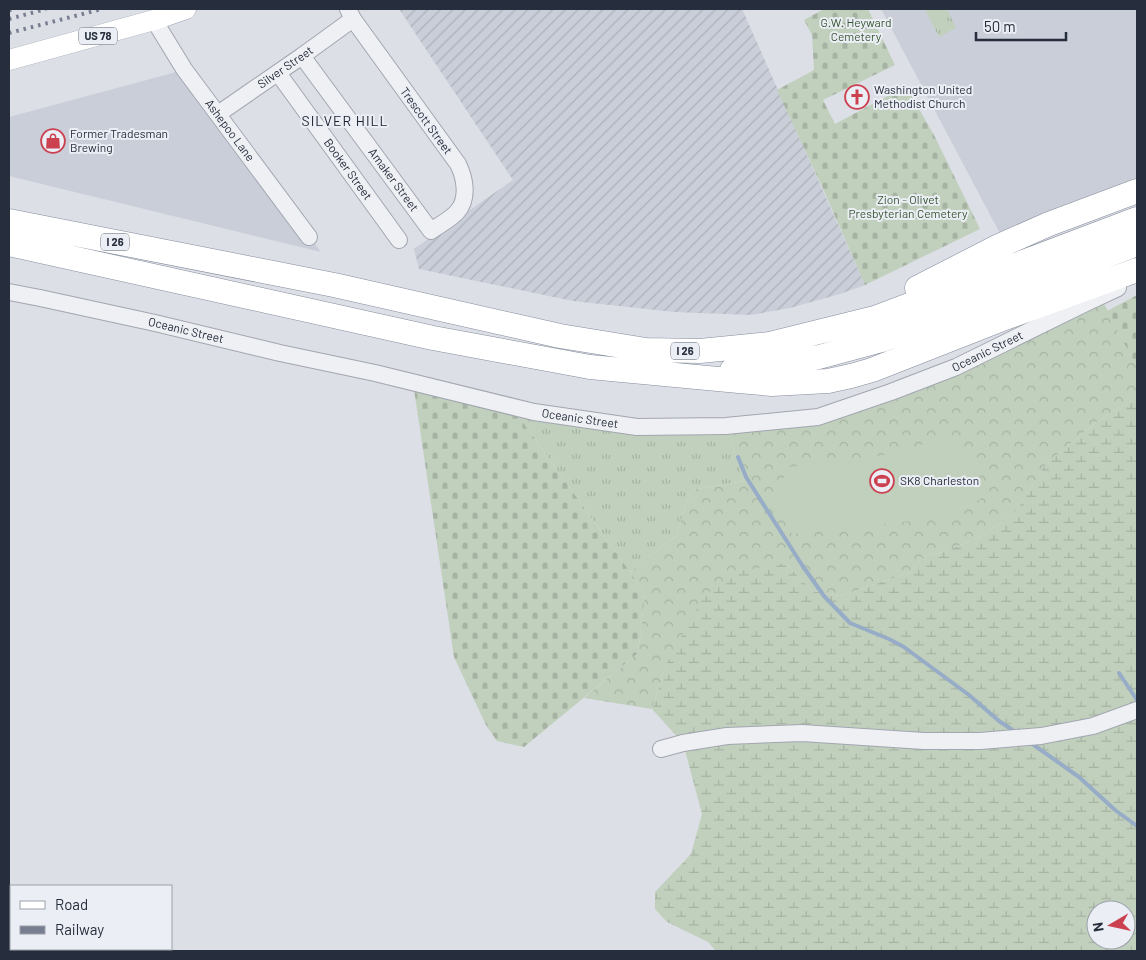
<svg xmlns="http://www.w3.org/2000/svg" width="1146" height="960" font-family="Barlow,sans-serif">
	<defs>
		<pattern id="industrial-furrows" width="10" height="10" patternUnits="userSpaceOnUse" patternTransform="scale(1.25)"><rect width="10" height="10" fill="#caced8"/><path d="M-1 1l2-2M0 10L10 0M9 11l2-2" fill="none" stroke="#adb1ba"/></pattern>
		<pattern id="grass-tufts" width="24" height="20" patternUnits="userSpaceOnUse" patternTransform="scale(1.25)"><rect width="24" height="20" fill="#c1d0bd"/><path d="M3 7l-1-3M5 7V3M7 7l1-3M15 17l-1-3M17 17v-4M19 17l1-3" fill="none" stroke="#a6b3a3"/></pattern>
		<pattern id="forest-crowns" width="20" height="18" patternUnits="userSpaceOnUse" patternTransform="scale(1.25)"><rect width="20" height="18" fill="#c1d0bd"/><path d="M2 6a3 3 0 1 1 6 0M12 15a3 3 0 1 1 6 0" fill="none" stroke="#a6b3a3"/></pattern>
		<pattern id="wetland-marsh" width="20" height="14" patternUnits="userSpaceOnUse" patternTransform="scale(1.25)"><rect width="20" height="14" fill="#c1d0bd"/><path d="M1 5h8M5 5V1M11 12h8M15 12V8" fill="none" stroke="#a6b3a3"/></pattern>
		<pattern id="cemetery-stones" width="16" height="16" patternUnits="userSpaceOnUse" patternTransform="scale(1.25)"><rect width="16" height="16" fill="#c1d0bd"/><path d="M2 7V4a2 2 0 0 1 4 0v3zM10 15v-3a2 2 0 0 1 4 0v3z" fill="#a6b3a3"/></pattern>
	</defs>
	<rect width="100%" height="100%" fill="#dcdfe6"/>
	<path fill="#caced8" d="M881,9H1137V191L1005,243Z
		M184,69L321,252L9,176V117L169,74Z"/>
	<path fill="url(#industrial-furrows)" d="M399,9H742L865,285L840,294L790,308L751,315L674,312L573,301L419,269L414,249L513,180Z"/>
	<path fill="url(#grass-tufts)" d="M925,9H947L956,28L939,37Z
		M512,407L534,412L726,426L744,481L691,490L676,536L630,572Z"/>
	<path fill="url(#forest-crowns)" d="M1100,296L1137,367V397L1098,421L1045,465L1013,516L974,540L942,552L923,557L911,572L840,596L813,591L785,563L666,665L652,709L584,698L638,653L645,593L630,572L676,536L691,490L744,481L726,426L818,417L891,392Z"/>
	<path fill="url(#wetland-marsh)" fill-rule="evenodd" d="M1137,397V951H716L708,942L667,922L655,909V892L691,854L702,814L683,743L652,709L666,665L703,597L740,571L785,563L813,591L840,596L911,572L923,557L942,552L974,540L1013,516L1045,465L1098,421ZM1096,910H1126V940H1096Z"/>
	<path fill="url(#cemetery-stones)" d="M824,9H868L895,65L823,100L835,124L906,86L935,137L980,229L865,285L824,191L777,90L814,70L812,35L804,20Z
		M1137,295V367L1107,311Z
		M413,383L512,407L645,593L638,653L524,747L497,741L486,725L454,657Z"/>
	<path fill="#c1d0bd" d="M952,436L971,457L987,494L957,516L792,534L773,496L790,467L885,455Z"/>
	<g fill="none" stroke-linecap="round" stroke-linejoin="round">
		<path stroke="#97acc6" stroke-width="4" d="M738,457L746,477L802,565L824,596L850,623L889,639L904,647L969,695L999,721L1017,733
			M1119,673L1137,700
			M1031,743L1079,777L1115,810L1137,826"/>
		<g stroke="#a2a6b0" stroke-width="18">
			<g id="minor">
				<path id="s1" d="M154,20L184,69L309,237"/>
				<path id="s2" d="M302,56L431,231C439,225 451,219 457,212C469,199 465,178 458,164L353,19L348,9"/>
				<path id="s3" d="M278,73L399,240"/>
				<path id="s4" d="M218,114L302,56L353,19"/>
				<path id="s5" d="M9,292L40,298L155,323L280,353L375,373L534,412L637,427L726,426L818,417L891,392L956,367L1088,302L1118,288"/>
				<path d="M661,749L683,743L727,736L802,733L924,741H980L1041,736L1093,726L1137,710"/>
			</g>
		</g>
		<g stroke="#9ba3b1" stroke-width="21">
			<path id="major" d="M9,60L154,20L186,9"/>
		</g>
		<g stroke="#848c9c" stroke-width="25">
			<path id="highway" d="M9,221L334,285L560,336L646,350L700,351L770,344L875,318L1137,219
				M9,244L433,338L590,367L739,381L772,384L828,381L851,376L872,370L1002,319L1137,270
				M917,288L999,246L1049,224L1137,191
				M732,370L819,357L882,340L1137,244"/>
		</g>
		<use href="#minor" stroke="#eef0f4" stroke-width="16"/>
		<use href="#major" stroke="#fff" stroke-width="20"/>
		<use href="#highway" stroke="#fff" stroke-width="24"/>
		<path stroke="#767e8f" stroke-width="4" stroke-dasharray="2.5 5" stroke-linecap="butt" d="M9,10L16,9
			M9,19L46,9
			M9,33L102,9"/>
	</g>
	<defs>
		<g id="church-ring" transform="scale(1.25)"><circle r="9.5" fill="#ebeef4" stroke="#cb4150" stroke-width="1.5"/><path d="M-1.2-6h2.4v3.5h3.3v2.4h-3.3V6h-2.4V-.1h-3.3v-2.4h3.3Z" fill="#cb4150"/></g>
		<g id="shop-ring" transform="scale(1.25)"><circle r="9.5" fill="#ebeef4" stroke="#cb4150" stroke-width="1.5"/><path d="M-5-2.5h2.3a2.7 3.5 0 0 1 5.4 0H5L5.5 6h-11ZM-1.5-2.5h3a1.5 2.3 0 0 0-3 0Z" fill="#cb4150"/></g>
		<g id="stadium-ring" transform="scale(1.25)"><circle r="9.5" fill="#ebeef4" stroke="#cb4150" stroke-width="1.5"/><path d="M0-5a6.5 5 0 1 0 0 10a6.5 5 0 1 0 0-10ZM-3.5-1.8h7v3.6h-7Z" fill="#cb4150"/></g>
	</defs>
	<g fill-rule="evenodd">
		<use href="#church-ring" x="857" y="97"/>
		<use href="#shop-ring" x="53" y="141"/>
		<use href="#stadium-ring" x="882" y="481"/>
	</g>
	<g text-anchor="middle" stroke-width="4" stroke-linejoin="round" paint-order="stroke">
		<g fill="#ebeef4" stroke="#616773" stroke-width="1">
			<rect x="79" y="27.5" width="38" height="17" rx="4"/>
			<rect x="101" y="233.5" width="28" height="17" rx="4"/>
			<rect x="671" y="342.5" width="28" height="17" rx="4"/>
		</g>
		<g font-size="11" font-weight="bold" fill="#262d3c">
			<text x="98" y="40">US 78</text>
			<text x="115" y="246">I 26</text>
			<text x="685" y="355">I 26</text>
		</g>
		<g font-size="12" fill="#395734" stroke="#ebeef4">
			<text x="856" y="27">G.W. Heyward<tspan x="856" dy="14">Cemetery</tspan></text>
			<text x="908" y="204">Zion - Olivet<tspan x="908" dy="14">Presbyterian Cemetery</tspan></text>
		</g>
		<g font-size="12" fill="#262d3c" stroke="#ebeef4">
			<text dy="4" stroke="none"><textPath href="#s4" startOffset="82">Silver Street</textPath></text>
			<text transform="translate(426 121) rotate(54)" y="4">Trescott Street</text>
			<text dy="4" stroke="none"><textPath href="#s1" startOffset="134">Ashepoo Lane</textPath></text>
			<text dy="4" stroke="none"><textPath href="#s3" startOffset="119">Booker Street</textPath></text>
			<text dy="4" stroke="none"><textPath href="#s2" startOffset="154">Amaker Street</textPath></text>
			<text dy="4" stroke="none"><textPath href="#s5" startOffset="181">Oceanic Street</textPath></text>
			<text dy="4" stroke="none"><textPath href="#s5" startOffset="1006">Oceanic Street</textPath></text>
			<text dy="4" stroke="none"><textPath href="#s5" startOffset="585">Oceanic Street</textPath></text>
		</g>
		<g font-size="12" fill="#262d3c" stroke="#ebeef4" text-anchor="start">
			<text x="874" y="94">Washington United<tspan x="874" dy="14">Methodist Church</tspan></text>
			<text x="70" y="138">Former Tradesman<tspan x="70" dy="14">Brewing</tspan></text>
			<text x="900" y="485">SK8 Charleston</text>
		</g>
		<g font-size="14" letter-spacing="1" fill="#181e2c" stroke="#ebeef4">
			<text x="345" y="126">SILVER HILL</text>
		</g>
	</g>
	<rect width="1146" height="960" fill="none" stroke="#262d3c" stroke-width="20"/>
	<rect x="10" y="885" width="162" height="65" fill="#ebeef4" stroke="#9ca1aa"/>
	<rect x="20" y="901" width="25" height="8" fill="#ffffff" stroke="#9ca1aa"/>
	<text x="55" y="910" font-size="15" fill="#262d3c">Road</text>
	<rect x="20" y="926" width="25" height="8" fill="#767e8f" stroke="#9ca1aa"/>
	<text x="55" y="935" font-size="15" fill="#262d3c">Railway</text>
	<g transform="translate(1111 925) rotate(261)"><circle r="24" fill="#ebeef4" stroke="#9ca1aa"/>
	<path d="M0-4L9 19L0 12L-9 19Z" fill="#cb4150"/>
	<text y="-8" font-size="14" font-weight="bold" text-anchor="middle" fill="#262d3c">N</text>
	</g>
	<path d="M976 32v8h90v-8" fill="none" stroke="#262d3c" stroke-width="2.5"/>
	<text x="984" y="32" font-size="15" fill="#262d3c" stroke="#ebeef4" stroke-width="4" paint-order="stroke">50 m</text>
</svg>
